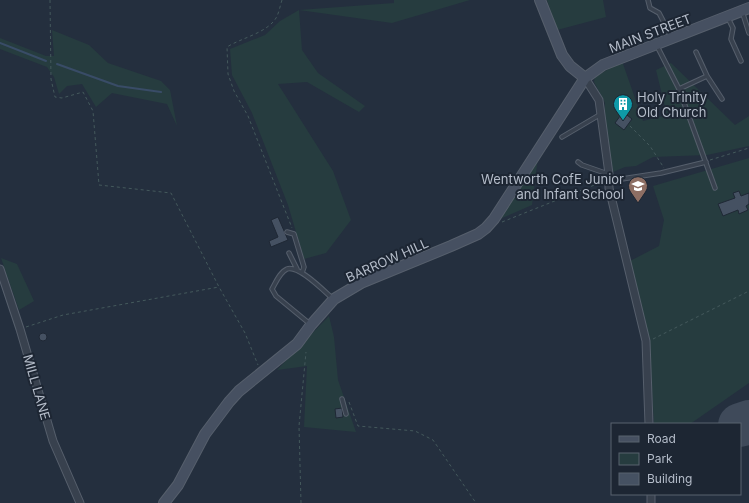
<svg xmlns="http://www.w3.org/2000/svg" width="749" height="503" font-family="Inter,sans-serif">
	<rect width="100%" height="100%" fill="#242f3e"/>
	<path fill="#263c3f" d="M394,0H470L392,23L299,10L302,50L318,73L365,106L359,112L307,82L278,84L333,171L351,220L326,253L304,259L288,205L252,113L232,75L230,49L265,35L280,21L299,10L394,3Z
		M547,0H603L606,17L557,30Z
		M52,30L89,45L108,63L161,81L170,90L177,126L167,104L112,93L96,107L82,84L67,86L59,94L54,77L47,67L0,49V38L46,56H54Z
		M622,61L643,121L667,115L656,70L671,63L735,125L749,116V146L707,155L653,157L636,166L625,167L613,172L603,128L605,103L594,82L595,77Z
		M538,157L532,205L500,219Z
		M749,158V383L690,424H654L649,338L630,261L659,246L664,220L653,186Z
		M1,258L17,264L34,301L19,310Z
		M329,316L334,337L338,380L356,432L304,427L307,366L277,370Z"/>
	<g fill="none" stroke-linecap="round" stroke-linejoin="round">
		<path stroke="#394c67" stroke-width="2" d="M0,43L46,61
			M57,64L118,86L161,92"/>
		<path stroke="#3f4a5a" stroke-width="44" d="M740,425L749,422"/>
	</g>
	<path fill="#455162" stroke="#1f2835" d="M623,112L632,119L624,130L615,123Z
		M739,191L741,196L749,193V204L746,206L748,210L739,214L738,210L723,216L718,204L735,198L733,193Z
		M278,217L288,240L271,247L269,241L278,237L271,220Z
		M39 337a4 4 0 1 1 8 0a4 4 0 1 1-8 0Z
		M342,408L343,417L336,418L335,409Z"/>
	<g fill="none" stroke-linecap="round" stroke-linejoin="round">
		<g stroke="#565f6c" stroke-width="5.5">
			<path id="lane" d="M648,0L650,8L659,13L672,38
				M742,11L749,33
				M728,18L733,28L731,39L741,61
				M657,46L679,89L715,188
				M707,76L722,99
				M679,89L707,76L696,52
				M562,137L601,114
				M578,162L582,165L608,174
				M610,179L615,180L661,173L706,162
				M287,232L294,234L304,267L302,273
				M289,253L297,269
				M310,324L276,296L272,289C276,282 280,272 287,269C299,265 324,291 333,299
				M342,399L346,414"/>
		</g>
		<g stroke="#565f6c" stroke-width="9">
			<path id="street" d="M585,78L599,100L609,174V188L646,341L649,424
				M0,269L20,329L53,441L80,503
				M651,494V503"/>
		</g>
		<g stroke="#565f6c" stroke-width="12">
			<path id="secondary" d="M540,0L562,55L570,66L585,78
				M164,503L178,485L205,434L229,402L239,391L297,344L311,325L334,299L361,283L451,246L478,234L486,228L494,219L585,78L603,65L749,8"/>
		</g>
		<path stroke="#44595c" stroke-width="1" stroke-dasharray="3 3" stroke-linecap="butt" d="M50,0L51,79L55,97L62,98L83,92L93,111L99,185L171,193L219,287L245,333L258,365
			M282,0C280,6 279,13 276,18C267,33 241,38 227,47L228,74L234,91L248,116L292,228
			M630,126L650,146L664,168
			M710,160L749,148
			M502,222L602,182
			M26,327L63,315L219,287
			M653,339L749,291
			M349,402L358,426L415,431L433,440L476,503
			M301,503L299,426L306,352"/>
		<use href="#lane" stroke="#38414e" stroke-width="3.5"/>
		<use href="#street" stroke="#38414e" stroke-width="7"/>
		<use href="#secondary" stroke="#465061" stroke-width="10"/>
	</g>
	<defs>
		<g id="building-pin" transform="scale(1)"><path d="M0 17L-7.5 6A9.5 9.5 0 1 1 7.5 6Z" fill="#0f9aa8" stroke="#1d2633"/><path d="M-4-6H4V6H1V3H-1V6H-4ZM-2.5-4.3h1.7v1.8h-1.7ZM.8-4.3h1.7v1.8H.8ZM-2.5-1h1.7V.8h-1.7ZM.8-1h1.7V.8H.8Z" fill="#fff"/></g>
		<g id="school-pin" transform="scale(1)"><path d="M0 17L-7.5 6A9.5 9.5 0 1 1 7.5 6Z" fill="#8d6e63" stroke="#1d2633"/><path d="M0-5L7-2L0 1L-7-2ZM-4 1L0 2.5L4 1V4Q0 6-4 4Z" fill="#fff"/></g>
	</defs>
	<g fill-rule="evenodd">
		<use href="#building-pin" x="623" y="104"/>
		<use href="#school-pin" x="638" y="186"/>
	</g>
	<g text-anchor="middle" stroke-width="4" stroke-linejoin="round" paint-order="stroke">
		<g font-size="13" fill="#b4bcc9" stroke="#1d2633">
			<text transform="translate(650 33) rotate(-21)" y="5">MAIN STREET</text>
			<text transform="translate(387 260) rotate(-24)" y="5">BARROW HILL</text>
			<text transform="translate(37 387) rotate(74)" y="5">MILL LANE</text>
		</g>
		<g font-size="13" fill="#b4bcc9" stroke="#1d2633" text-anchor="start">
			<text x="637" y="102">Holy Trinity<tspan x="637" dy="15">Old Church</tspan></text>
			<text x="624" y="184" text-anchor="end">Wentworth CofE Junior<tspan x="624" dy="15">and Infant School</tspan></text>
		</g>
	</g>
	<rect x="611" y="423" width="130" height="72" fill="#1d2633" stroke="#59626f"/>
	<rect x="619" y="436" width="20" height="6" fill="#465061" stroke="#59626f"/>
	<text x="647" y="443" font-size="12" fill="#b4bcc9">Road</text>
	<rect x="619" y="453" width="20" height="12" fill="#263c3f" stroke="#59626f"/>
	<text x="647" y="463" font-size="12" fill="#b4bcc9">Park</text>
	<rect x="619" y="473" width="20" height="12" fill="#455162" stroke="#59626f"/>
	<text x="647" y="483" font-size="12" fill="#b4bcc9">Building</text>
</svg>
